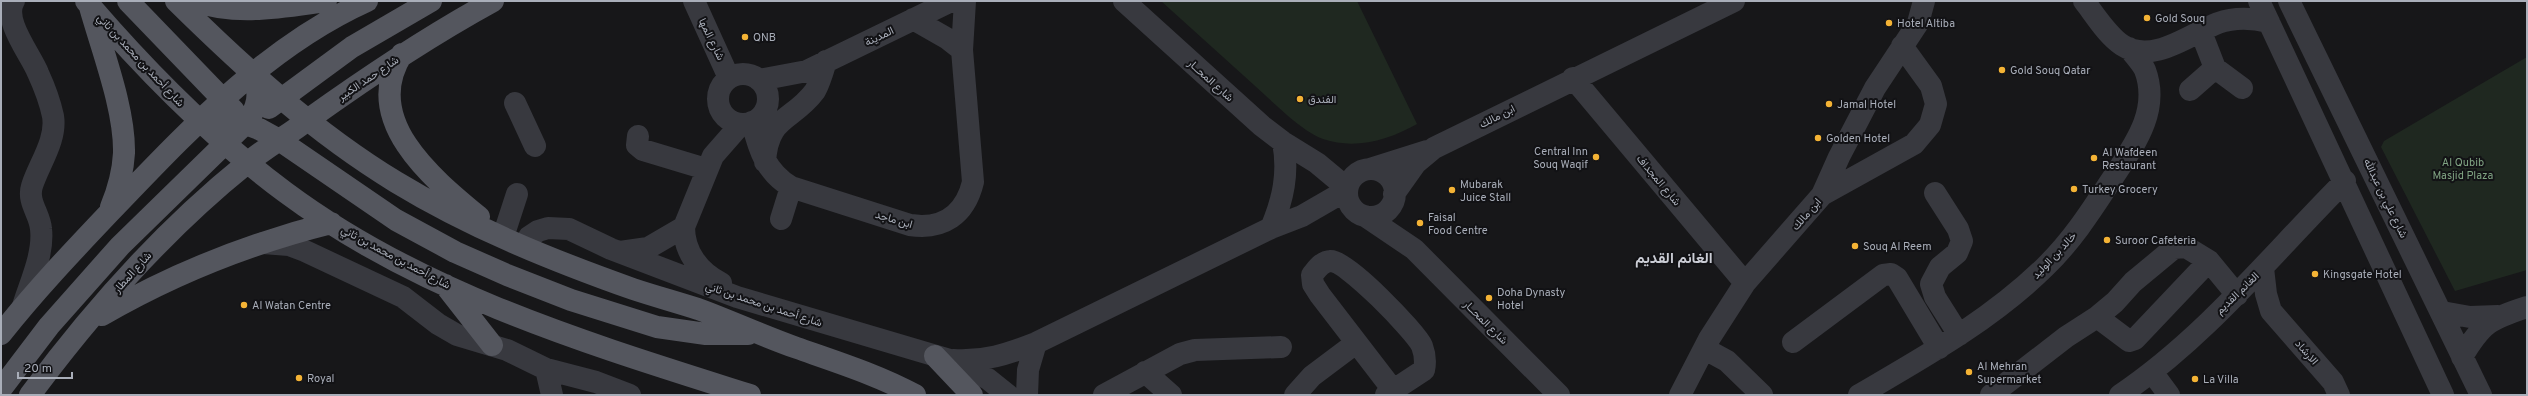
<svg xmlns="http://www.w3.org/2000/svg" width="2528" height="396" font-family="Overpass,Vazirmatn,sans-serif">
	<rect width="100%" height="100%" fill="#171719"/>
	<path fill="#1f2820" d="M1161,1H1357L1417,124C1389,140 1355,150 1323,139C1301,131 1272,101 1254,85C1223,57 1192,29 1161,1Z
		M2527,57V270L2455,291L2381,147L2384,141Z"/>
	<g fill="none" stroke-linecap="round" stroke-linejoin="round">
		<path stroke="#38393f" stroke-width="22" d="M14,1C2,20 31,55 38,73C44,86 50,102 53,116C57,140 39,164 32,186C27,202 40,214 41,229C44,254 30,283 23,306
			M694,1L729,78
			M1124,1L1262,126L1283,142L1317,163L1347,188
			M2084,1C2095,15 2107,35 2122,45C2152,65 2190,34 2218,23C2235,17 2252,18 2269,22
			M2259,1L2443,395
			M2289,1L2481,395
			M913,19L948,39L962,50
			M2201,32L2215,68L2242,88
			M718 99a25 25 0 1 1 50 0a25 25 0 1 1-50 0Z
			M1573,78L1745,283
			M759,80L807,71L951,1
			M2190,90L2215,68
			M515,103L535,146
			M752,122C759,150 766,172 791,187L910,225C943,230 965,215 973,182L962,50L965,1
			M638,136L637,145L643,150L706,169
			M765,162C768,115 792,122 815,91C820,82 823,71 826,61
			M1370,169L1427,151
			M1347 193a24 24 0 1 1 48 0a24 24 0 1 1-48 0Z
			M1935,193L1958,229L1962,241L1957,253L1940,267L1931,284L1935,297L1959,335
			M1394,194L1416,163L1434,148L1734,1
			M1822,195L1914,144L1930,125L1936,104L1931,86L1902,46
			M1365,216L1414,249L1559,395
			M781,219L791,187
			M1271,228C1283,200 1289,173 1283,142
			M503,237L517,194
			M263,243L289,245L305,251L403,297L438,324L457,335L507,350L546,369L596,382L630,395
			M523,246L529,237L538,231L548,228L569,229L611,249L737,297L950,360L988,379L1008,395
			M620,252L648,248L684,227
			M2263,268L2266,294L2271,311L2333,382L2339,395
			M721,283C699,272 684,252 684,227L713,156L741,124
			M2442,312L2470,317L2498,316
			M2097,317L2129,341L2135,339L2209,261
			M1793,342L1883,275L1891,274L1897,278L1939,348
			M1705,349L1727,361L1762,395
			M2462,357C2482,323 2490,319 2527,307
			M953,360C984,362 1008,354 1036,343L1271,228L1302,216L1347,190
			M546,369L552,395
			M1145,372L1171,395
			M2152,372L2169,395
			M1027,395L1028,370L1036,343
			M1104,395L1180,354L1195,350L1281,347
			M1295,395L1312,376L1356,343
			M1386,395L1424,370C1426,361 1425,354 1422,346C1416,332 1345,259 1331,261C1322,261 1317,269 1312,275L1313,284L1320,295L1393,390
			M1680,395L1709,339L1745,283L1822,195L1839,157L1875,88L1918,23L1924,1
			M1859,395C1924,357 1991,320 2045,267C2073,240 2093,208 2114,176C2135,144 2160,110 2145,70C2142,63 2134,55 2129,48
			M1991,395L2066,337L2097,317L2115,302L2133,282L2174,248L2186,247L2209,261L2237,295
			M2120,395C2206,337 2272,254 2345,181"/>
		<path stroke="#54565e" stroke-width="22" d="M86,1C146,71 211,137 285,192C422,294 589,344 750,395
			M128,1L234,111
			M176,1C244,68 314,132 396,182C470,227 551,260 633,289C654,296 676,302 698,309C731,321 763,336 797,348C837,362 878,375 915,395
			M194,1C238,16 281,7 326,1
			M90,7C102,50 125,109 124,153C123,172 118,190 111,207
			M402,54C360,120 433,179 479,217
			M269,108L352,47L431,1
			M200,121L229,118L259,129L279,140L396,220L455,252L507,275L571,300L657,327L706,334H748
			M445,285L492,345
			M102,315C173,274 251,243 331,223
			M1,334C35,291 72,252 110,212C186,133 265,47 367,1
			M935,356L972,395
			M1,389L49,326L120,246L246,123C258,108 261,93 253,75
			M30,395C93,310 164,230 246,164C266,147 289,135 309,119C369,76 429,36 493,1"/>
	</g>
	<g fill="#f4b335" stroke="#121215" stroke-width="1.5">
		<circle cx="2147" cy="18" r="4"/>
		<circle cx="1889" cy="23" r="4"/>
		<circle cx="745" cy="37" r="4"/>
		<circle cx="2002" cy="70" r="4"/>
		<circle cx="1300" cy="99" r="4"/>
		<circle cx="1829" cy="104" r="4"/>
		<circle cx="1818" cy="138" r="4"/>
		<circle cx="1596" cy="157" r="4"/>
		<circle cx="2094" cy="158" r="4"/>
		<circle cx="2074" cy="189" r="4"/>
		<circle cx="1452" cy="190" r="4"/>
		<circle cx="1420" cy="223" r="4"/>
		<circle cx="2107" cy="240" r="4"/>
		<circle cx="1855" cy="246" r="4"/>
		<circle cx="2315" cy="274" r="4"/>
		<circle cx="1489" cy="298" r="4"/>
		<circle cx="244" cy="305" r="4"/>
		<circle cx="1969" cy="372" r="4"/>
		<circle cx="299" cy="378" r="4"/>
		<circle cx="2195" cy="379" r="4"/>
	</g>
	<g text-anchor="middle" stroke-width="4" stroke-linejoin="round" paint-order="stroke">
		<g font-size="11" fill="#a9aeb9" stroke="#121215" text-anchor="start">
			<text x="2155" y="22">Gold Souq</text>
			<text x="1897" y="27">Hotel Altiba</text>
			<text x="753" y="41">QNB</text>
			<text x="2010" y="74">Gold Souq Qatar</text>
			<text x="1308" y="103">الفندق</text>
			<text x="1837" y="108">Jamal Hotel</text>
			<text x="1826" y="142">Golden Hotel</text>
			<text x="1588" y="155" text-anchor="end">Central Inn<tspan x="1588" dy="13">Souq Waqif</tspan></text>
			<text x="2102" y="156">Al Wafdeen<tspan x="2102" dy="13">Restaurant</tspan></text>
			<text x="1460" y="188">Mubarak<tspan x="1460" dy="13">Juice Stall</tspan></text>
			<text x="2082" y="193">Turkey Grocery</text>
			<text x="1428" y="221">Faisal<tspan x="1428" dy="13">Food Centre</tspan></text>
			<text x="2115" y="244">Suroor Cafeteria</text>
			<text x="1863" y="250">Souq Al Reem</text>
			<text x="2323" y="278">Kingsgate Hotel</text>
			<text x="1497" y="296">Doha Dynasty<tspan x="1497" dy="13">Hotel</tspan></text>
			<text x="252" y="309">Al Watan Centre</text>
			<text x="1977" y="370">Al Mehran<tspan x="1977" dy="13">Supermarket</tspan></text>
			<text x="307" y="382">Royal</text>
			<text x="2203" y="383">La Villa</text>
		</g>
		<g font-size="11" fill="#a9aeb9" stroke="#121215">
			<text transform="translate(879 36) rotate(-26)" y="4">المدينة</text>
			<text transform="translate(712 39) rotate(64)" y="4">شارع المها</text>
			<text transform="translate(141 60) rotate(47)" y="4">شارع أحمد بن محمد بن ثاني</text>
			<text transform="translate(368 78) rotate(-34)" y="4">شارع حمد الكبير</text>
			<text transform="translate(1211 80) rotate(42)" y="4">شارع المحــار</text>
			<text transform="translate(1497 116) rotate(-27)" y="4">ابن مالك</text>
			<text transform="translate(1659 180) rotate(50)" y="4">شارع المجداف</text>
			<text transform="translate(2386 198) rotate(64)" y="4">شارع علي بن عبدالله</text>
			<text transform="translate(1806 214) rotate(-49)" y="4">ابن مالك</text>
			<text transform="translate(894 219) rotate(16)" y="4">ابن ماجد</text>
			<text transform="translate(2054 255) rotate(-47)" y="4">خالد بن الوليد</text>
			<text transform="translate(396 257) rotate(28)" y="4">شارع أحمد بن محمد بن ثاني</text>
			<text transform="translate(132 272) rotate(-48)" y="4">شارع المطار</text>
			<text transform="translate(2237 293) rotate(-44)" y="4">الغانم القديم</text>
			<text transform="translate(764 304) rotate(18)" y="4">شارع أحمد بن محمد بن ثاني</text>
			<text transform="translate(1486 322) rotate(45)" y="4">شارع المحــار</text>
			<text transform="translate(2307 352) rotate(49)" y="4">الارشاد</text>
		</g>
		<g font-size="11" fill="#80a483" stroke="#121215">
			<text x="2463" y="166">Al Qubib<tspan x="2463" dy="13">Masjid Plaza</tspan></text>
		</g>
		<g font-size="15" font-weight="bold" fill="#cbcdd5" stroke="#121215">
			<text x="1674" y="263">الغانم القديم</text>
		</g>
	</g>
	<rect width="2528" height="396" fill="none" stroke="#a9aeb9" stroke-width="4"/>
	<path d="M18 372v6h54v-6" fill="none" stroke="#a9aeb9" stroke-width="2"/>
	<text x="24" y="372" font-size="12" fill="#a9aeb9" stroke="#121215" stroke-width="3" paint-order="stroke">20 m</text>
</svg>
